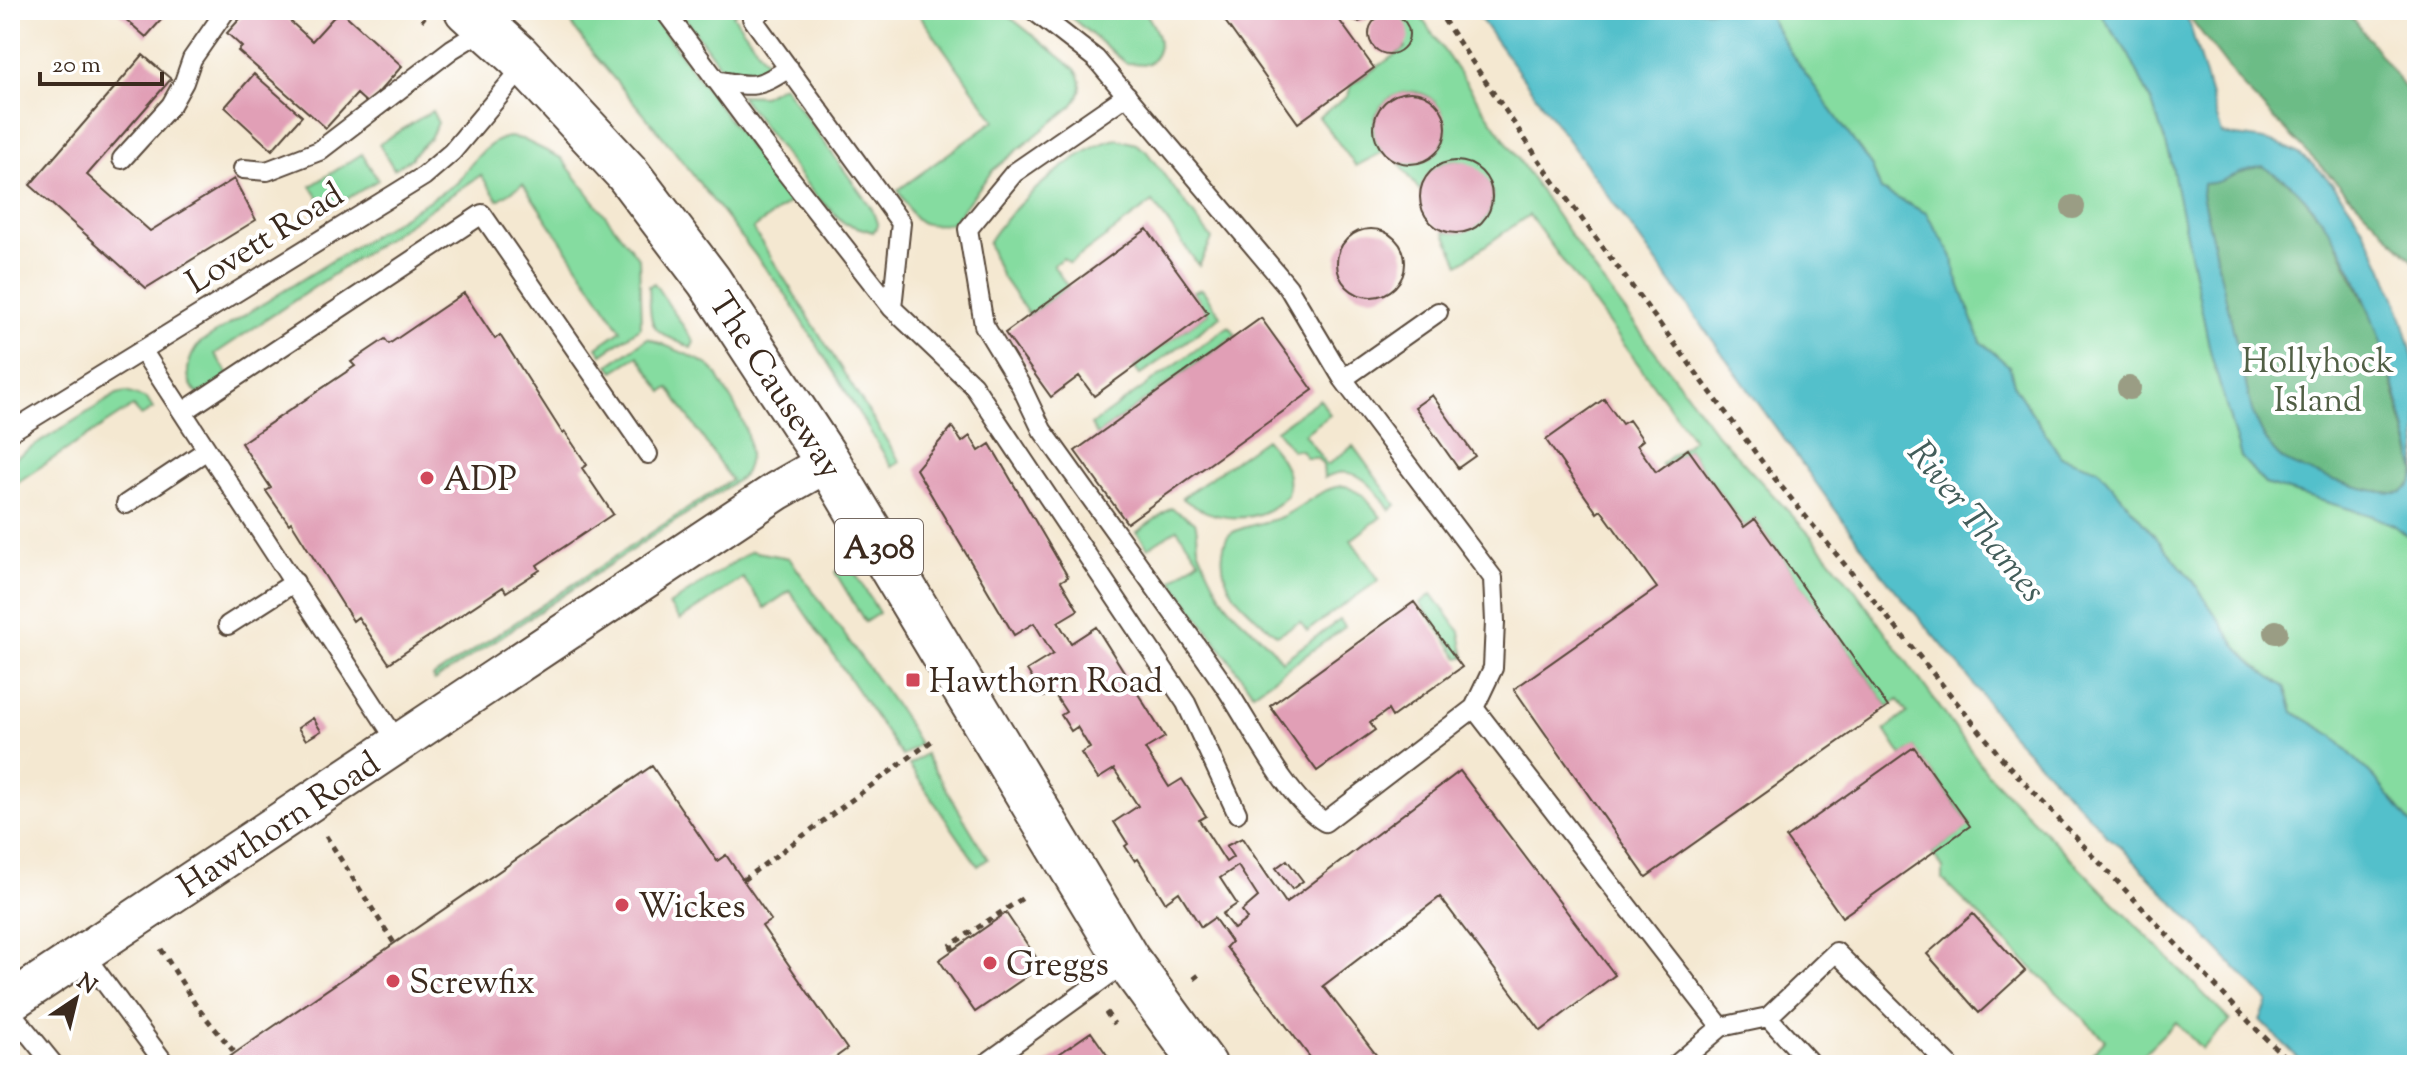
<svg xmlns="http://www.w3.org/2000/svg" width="2427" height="1075" font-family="'Sorts Mill Goudy',serif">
	<rect width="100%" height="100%" fill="#fff"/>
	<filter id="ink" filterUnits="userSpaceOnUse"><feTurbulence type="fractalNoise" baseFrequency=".0125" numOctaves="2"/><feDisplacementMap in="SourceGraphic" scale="16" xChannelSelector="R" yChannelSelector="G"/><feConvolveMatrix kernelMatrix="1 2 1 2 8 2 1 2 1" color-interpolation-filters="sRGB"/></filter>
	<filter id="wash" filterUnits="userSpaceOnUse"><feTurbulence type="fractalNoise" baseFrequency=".006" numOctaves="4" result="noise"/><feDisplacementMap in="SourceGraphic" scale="32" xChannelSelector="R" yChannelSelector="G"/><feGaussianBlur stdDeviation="1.8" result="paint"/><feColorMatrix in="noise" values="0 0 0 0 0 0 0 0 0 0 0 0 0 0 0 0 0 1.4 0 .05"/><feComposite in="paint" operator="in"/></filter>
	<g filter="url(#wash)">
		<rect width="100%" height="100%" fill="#f4e8d1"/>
		<path fill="#85dca0" stroke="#60835f" stroke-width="2" d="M566,10H648L790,202L753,229L900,462L892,467L787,296L668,143L594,55L574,28Z
			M679,10H739L733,15L768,64C753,76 744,76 726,74Z
			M916,10H1001L1075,69C1085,82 1082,94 1072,106L993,170L952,223C915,229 915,220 898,190L995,120Z
			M1062,10H1144C1155,27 1169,48 1148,64L1126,63Z
			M1387,10H1416L1600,278L1717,434L1812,537L1855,590L1988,774L2230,1021L2202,1049L2176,1022L2142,1055L2151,1065H2081L2105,1040L1943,880V868L1932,853L1970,825L1914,748L1902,756L1885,730L1907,713L1898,700L1888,707L1755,519L1744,527L1688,449L1663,467L1661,464L1693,439L1529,215L1459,264L1444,231C1456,235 1469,232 1479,224C1523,188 1446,123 1420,191L1399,163C1472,169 1449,74 1397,95C1388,98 1382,104 1378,111C1371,125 1374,140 1383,152L1356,166L1319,117L1348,96L1351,85L1405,48V35Z
			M1765,10H2098L2128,53L2152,103L2170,156L2211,355L2241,457L2265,484L2370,515L2394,525L2417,543V831L2376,780L2332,735L2293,712L2285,687L2254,665L2237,647L2193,581L2098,469L2061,457L2015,387L2009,366L1981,342L1955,273L1953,257L1926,213L1881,190L1872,167L1792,55Z
			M783,85L872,209L878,226L873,232L844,223L814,194L740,95L763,96Z
			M432,111L438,123L430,138L412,156V158L394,169L379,144Z
			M509,137L522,139L561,158L639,259L641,327L602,354L597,347L621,330L523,184L498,200L481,175L215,354L231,378L198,394C182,379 187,359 200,343L457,183C470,165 487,140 509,137Z
			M1117,139L1136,144L1146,151L1212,239L1199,266L1153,202L1070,263L1063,258L1053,265L1068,287L1029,315L1001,275L988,243C1007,209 1079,146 1117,139Z
			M362,154L378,180L327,211L311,186Z
			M654,283L694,342L691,348C649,328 651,332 649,286Z
			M1202,289L1221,316L1140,375L1134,367L1208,313L1193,292Z
			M1229,326L1236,335L1097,435L1091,425Z
			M648,338C662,345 703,359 712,368C717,373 721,383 725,389C741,414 760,449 742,477L434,681L433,677L731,480L669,388L663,392L638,356L614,371L609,365Z
			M126,392L147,399L153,409L141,416L133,406L10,487V461L117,394Z
			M1320,399L1330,415L1304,434L1327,465L1353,446L1396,505L1390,510C1374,487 1356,461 1324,478L1323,465L1317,458H1307L1301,450H1292L1276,430Z
			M1265,439C1280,456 1293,471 1287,495C1259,527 1213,522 1182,498Z
			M1346,486L1364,496L1381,517L1351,540L1379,580L1307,631L1300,622L1277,635C1251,613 1218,590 1223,552C1224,546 1225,539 1229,535C1239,526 1268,523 1281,517C1304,507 1321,486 1346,486Z
			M1171,508L1195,522C1198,532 1197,537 1198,547C1199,553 1215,585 1219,592C1234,620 1265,635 1282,661L1340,620L1345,627L1253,693L1172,580L1199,560L1177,529L1148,548L1137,532Z
			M751,551L789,558L901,713L919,744L902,756L790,591L765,608L743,578L680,620L669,605Z
			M849,563L879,613L865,622L835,572Z
			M1432,594L1460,632L1465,658H1459L1420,603Z
			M925,754L988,859L978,866L909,765Z"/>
		<path fill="#6cbc86" stroke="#547352" stroke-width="2" d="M2184,10H2347L2417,104V264L2244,88Z
			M2263,166L2297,189L2331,231L2378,330L2416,472C2413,481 2411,488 2402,492C2383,498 2298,471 2282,459C2266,446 2260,428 2252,411L2202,195L2203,184C2226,184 2241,168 2263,166Z"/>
		<path fill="#53c0cb" stroke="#477574" stroke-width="2" fill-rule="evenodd" d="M1474,10H1765L1792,55L1872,167L1881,190L1926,213L1953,257L1955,273L1981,342L2009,366L2015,387L2061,457L2098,469L2193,581L2237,647L2254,665L2285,687L2293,712L2332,735L2376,780L2417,831V1065H2305L2260,1020L2268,1002L2120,846L2106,836L2101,828L2010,733L1959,665L1881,573Z
			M2098,10H2182L2189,22L2222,134C2244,138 2268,138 2288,148C2355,180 2404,303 2416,373C2420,391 2417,410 2417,428C2417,466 2417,505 2417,543L2394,525L2370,515L2265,484L2241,457L2211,355L2170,156L2152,103L2128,53ZM2263,166C2274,174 2289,181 2298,191C2365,259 2394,381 2416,472C2413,481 2411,488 2402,492C2383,498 2298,471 2282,459C2266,446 2260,428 2252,411L2202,195L2203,184C2226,184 2241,168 2263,166Z"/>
		<g id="blocks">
			<path fill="#e19fb6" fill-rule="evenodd" d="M115,10H170L146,37Z
				M248,10H278L312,41L340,10L402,66L368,104L357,94L326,128L238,51L242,47L227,33Z
				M1240,10H1332L1374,68L1298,123L1225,21Z
				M1341,10H1377L1371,18L1359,22L1347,18Z
				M1369 34a20 20 0 1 1 40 0a20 20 0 1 1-40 0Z
				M143,55L171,79L87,175L150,231L234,179L256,220L146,288L30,185Z
				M254,74L302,116L272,150L225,107Z
				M1374 128a36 36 0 1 1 72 0a36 36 0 1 1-72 0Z
				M1420 197a36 36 0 1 1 72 0a36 36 0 1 1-72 0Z
				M1337 263a34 34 0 1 1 68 0a34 34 0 1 1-68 0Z
				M1147,229L1208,313L1094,396L1079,376L1051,397L1005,333Z
				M464,293L495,339L500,335L563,434L565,432L587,465L582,468L613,514L537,565L540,570L506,592L503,587L389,663L358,617L353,621L291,522L289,524L266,491L271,488L241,443L355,366L351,362L385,339L389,344Z
				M1261,318L1313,390L1127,523L1075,451Z
				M1432,395L1475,456L1458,468L1415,407Z
				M1604,399L1622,424L1629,420L1643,440L1637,445L1656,472L1688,449L1744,527L1755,519L1888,707L1646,877L1514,689L1657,588L1601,510L1597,513L1546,440Z
				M952,427L962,442L970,436L979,451L990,444L1068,577L1061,581L1078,610L1058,622L1071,643L1096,627L1165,737L1145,749L1169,787L1182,779L1206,816L1199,820L1226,862L1233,857L1226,846L1242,838L1286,903L1460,771L1615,975L1541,1031L1440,897L1323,986L1384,1065H1316L1226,947L1231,942L1214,918L1201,927L1179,892L1165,902L1138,859L1135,861L1125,846L1128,844L1114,822L1138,806L1114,769L1098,779L1081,753L1090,748L1077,727L1071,731L1061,715L1066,712L1053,692L1044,697L1027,670L1053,654L1034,623L1014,635L916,469ZM1238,866L1258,897L1242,911L1247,919L1234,929L1222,914L1237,904L1220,878Z
				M1414,602L1462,667L1392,717L1388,710L1370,723L1375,730L1317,771L1270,706Z
				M313,718L321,731L306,740L298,728Z
				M1914,747L1970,826L1842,917L1786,838Z
				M652,766L717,861L726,855L743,880L771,920L762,926L847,1049L825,1065H227L224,1061L235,1053Z
				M1287,860L1303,881L1292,889L1276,868Z
				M1006,913L1042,966L975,1012L939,960Z
				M1973,914L2025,971L1979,1013L1927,954Z
				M1091,1032L1114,1065H1043Z"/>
		</g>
	</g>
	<g filter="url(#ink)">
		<use href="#blocks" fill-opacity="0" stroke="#574639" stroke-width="2"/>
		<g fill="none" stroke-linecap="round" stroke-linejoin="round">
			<g stroke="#574639" stroke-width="22">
				<path id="lane" d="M664,10L766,147L892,308L973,385L1186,703L1237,813
					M763,10L752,18L901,223L892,308
					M1033,10L1096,59L1288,287L1343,379L1493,578L1495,622L1493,668L1474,708L1325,822C1286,799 1250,723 1224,685C1164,599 1103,515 1042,430L1021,386L984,325L968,229L1014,173L1127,95
					M715,80C753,87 757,89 789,68
					M122,159L171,105L184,82L192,59L226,10
					M243,169L267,171L319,151L452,49L488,27L508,10
					M142,350L399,744
					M1343,379L1438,312
					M183,412L482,214L648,454
					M10,432L424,176L452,152L525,65
					M126,504L207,450
					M228,625L295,582
					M1474,708L1721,1027L1768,1017L1812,1065
					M83,953L166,1065
					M10,1011L54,1065
					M1768,1017L1836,952L1949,1065
					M984,1065L1128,961
					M1676,1065L1721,1027"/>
			</g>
			<g stroke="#574639" stroke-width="42">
				<g id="street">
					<path id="s1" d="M10,1002L777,491L828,462"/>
				</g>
			</g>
			<g stroke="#574639" stroke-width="48">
				<g id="primary">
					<path id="s2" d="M467,10L518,56L627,173L709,281L828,462L1128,961L1204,1065"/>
				</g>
			</g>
			<path stroke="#574639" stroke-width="5" stroke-dasharray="6 6" stroke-linecap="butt" d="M413,10L425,20
				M1437,10L1550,176L1772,475L2005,762L2254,1027L2293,1065
				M326,836L394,943
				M743,880L933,740
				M161,949L197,1007L235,1053
				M953,950L951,945L1026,896
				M1194,979L1203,972
				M1106,1012L1114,1024"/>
			<use href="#lane" stroke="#fff" stroke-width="18"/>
			<use href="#street" stroke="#fff" stroke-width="38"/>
			<use href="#primary" stroke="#fff" stroke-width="44"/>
		</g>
		<g fill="#9a9d84">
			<circle cx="2073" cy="207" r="12"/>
			<circle cx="2129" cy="388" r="12"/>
			<circle cx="2276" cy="632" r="12"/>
		</g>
	</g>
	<g fill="#d1495b" stroke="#fff" stroke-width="3">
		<circle cx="427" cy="478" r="8"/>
		<rect x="905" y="672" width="16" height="16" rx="4"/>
		<circle cx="622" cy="905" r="8"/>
		<circle cx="990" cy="963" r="8"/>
		<circle cx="393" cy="981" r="8"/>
	</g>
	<g text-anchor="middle" stroke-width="8" stroke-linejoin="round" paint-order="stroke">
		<rect fill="#fff" stroke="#766a62" stroke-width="2" x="835" y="519" width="88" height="56" rx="6"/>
		<g font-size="32" font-weight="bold" fill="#3b2a1e">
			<text x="879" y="558">A308</text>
		</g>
		<g font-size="34" fill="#3b2a1e" stroke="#fff">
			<text transform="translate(264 237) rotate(-32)" y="12">Lovett Road</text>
			<text dy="12" stroke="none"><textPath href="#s2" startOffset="488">The Causeway</textPath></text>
			<text dy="12" stroke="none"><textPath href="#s1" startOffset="322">Hawthorn Road</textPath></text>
		</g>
		<g font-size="34" fill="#515f45" stroke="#fff">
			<text x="2318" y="372">Hollyhock<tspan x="2318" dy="39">Island</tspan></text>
		</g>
		<g font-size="34" fill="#3b2a1e" stroke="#fff" text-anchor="start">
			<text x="443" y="490">ADP</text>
			<text x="929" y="692">Hawthorn Road</text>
			<text x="638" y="917">Wickes</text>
			<text x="1006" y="975">Greggs</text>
			<text x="409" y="993">Screwfix</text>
		</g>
		<g font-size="36" font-style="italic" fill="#435e5b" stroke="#fff">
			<text transform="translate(1978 520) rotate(51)" y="13">River Thames</text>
		</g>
	</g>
	<rect width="2427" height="1075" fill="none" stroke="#fff" stroke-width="40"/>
	<g transform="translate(76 999) rotate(35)" stroke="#ffffff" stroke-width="6" paint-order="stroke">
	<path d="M0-6L14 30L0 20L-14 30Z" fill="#3b2a1e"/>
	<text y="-12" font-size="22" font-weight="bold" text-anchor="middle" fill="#3b2a1e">N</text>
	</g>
	<path d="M40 72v12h122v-12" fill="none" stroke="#3b2a1e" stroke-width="4"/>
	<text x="52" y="72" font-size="24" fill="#3b2a1e" stroke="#ffffff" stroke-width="6" paint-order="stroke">20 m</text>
</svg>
